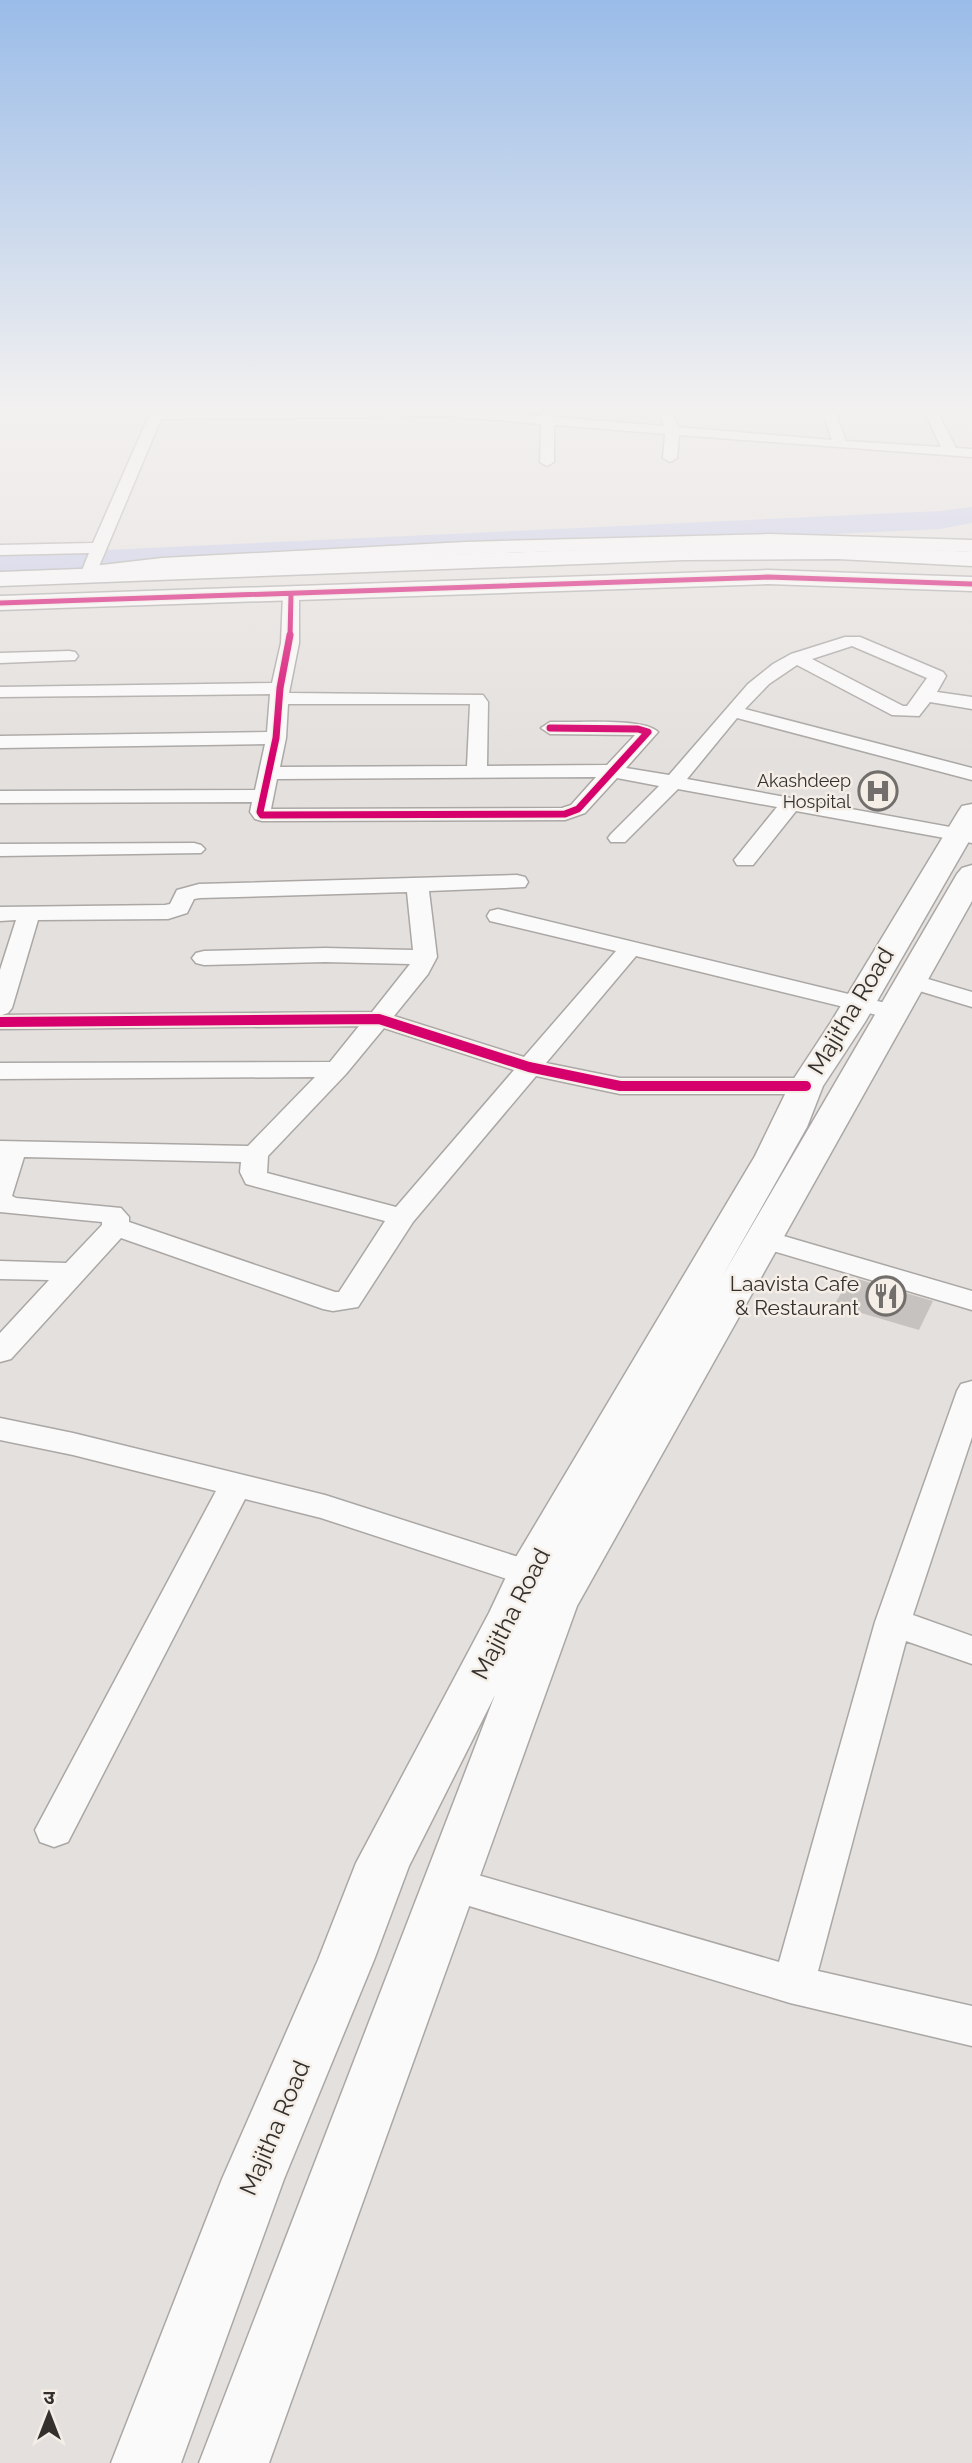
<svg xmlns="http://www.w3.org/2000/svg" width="972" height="2463" font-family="Raleway,'Noto Sans Devanagari',sans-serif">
	<rect width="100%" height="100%" fill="#e4e0dd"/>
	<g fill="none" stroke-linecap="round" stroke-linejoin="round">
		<path fill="#c5c8e8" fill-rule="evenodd" d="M972,507V523L940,529L0,573V555L940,511Z"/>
	</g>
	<path fill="#c5c2c0" d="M851,1277L933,1301L919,1330L834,1305Z"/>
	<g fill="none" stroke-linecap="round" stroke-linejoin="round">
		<g stroke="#aaa7a5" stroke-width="3">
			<path id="street" d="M151,411H489L541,416V411H555V417L664,426L660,414L662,411H672L678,427L832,440L822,411H835L846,441L941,447L924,411H937L956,448L972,449V457L679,435L677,458L670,462L663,458L665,434L554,425V462L547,466L540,462L541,424L450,416L161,419L95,576H83L81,573L89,553L0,555V545L93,543Z
				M291,589L299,594V643L289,693L483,695L488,702L487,766L607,765L635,735L550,734L541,728L550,722C571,723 645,717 658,732L626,768L669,775L748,684L773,664L791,654L845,637H860L943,672L946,676L937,692L972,697V709L930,702L919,716L892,715L797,665L769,684L745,709L972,768V780L737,718L687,779L972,831V843L796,811L753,865H737L734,860L777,807L678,789L625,842H611L608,838L611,834L659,786L617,778L585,813L565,820L262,821L255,819L250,812L252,802L0,803V791L255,790L265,744L0,748V736L267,732L270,694L0,697V687L272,683L281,643L283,594ZM852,646L927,678L907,706H903L812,659ZM288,704H470L467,766L280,767L286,738ZM596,777L571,805L562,808L271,809L277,779Z
				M69,651L75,652L78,656L75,660L0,663V653Z
				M194,843L201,845L205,849L201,853L0,856V844Z
				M517,875L525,877L528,882L525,887L429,891L437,957L428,974L394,1016L524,1057L616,951L490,921L487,916L490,911L498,909L902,1007L905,1012L902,1017L893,1019L636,956L546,1063L620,1078H806L815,1081L819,1086L815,1091L806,1094H620L536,1076L413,1222L358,1307L333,1311L323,1309L121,1238L11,1359L0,1362V1333L49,1280L0,1279V1261L66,1263L102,1225V1222L0,1212V1141L248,1146L315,1077L0,1079V1063L330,1062L359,1026L0,1029V970L16,920L0,921V907L165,905L170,904L177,890L199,884ZM407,892L413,950L325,948L204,951L196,953L192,958L196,963L204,965L325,962L410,964L372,1012L2,1015L8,1013L12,1008L38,920L168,919L187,913L194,899L200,898ZM384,1028L514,1070L396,1207L267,1173L268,1156L346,1074ZM24,1157L241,1162L240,1172L246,1184L385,1221L339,1292H335L129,1222V1217L121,1208L16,1198L12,1196Z
				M911,974L972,992V1007L903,986L899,981L903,976Z
				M763,1230L972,1291V1310L753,1245L749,1239L753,1233Z
				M972,1381V1437L913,1615L972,1636V1664L906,1641L818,1971L972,2006V2046L790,2003L436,1896L430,1884L436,1872L450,1867L779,1962L875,1622L957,1391L961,1384Z
				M0,1418L73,1433L325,1495L559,1570L564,1579L559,1588L547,1592L321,1518L245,1499L68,1842L54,1847L40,1842L35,1830L216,1491L73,1455L0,1440Z"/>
		</g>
		<g stroke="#aaa7a5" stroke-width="3">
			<path id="secondary" d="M769,534L972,540V552C779,544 587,548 394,558C294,564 193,568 93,580L85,578L82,573L85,568L93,566L162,558L465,542Z
				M768,570L972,577V591L768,584L0,610V596Z
				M972,804V836L865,1022L823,1086L807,1127L722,1277L957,874L962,868L972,865V901L577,1606L269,2463H199L495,1695L409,1866L374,1960L284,2179L181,2463H111L222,2179L318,1960L356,1863L489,1613L513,1562L755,1156L789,1086L831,1022L958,812L962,806Z"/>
		</g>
		<g stroke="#aaa7a5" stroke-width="3">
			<path id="highway" d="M838,545L972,552V566L838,559L684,560L0,586V572L684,546Z"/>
		</g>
		<use href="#street" fill="#fbfafa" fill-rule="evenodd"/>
		<use href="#secondary" fill="#fbfafa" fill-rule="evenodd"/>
		<use href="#highway" fill="#fbfafa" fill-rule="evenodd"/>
		<g stroke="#f4eee7" stroke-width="8">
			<path id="cycleway-far2" d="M0,603L768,577L972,584
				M290,637L291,594"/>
		</g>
		<g stroke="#f4eee7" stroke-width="10">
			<path id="cycleway-far1" d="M290,635L280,688L276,738L260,812L262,815L565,814L578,809L648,732L638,729L550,728"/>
		</g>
		<g stroke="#f4eee7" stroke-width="14">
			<path id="cycleway" d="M0,1022L379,1019L529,1067L620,1086H806"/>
		</g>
		<use href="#cycleway-far2" stroke="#d6006c" stroke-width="5"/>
		<use href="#cycleway-far1" stroke="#d6006c" stroke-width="7"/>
		<use href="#cycleway" stroke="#d6006c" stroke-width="10"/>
	</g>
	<linearGradient id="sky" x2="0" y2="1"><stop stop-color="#9abce8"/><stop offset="0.54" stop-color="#f3f1f0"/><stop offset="1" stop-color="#f3f1f0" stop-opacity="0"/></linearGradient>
	<rect width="972" height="756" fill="url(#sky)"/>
	<defs>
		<g id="hospital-ring" transform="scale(2.0125)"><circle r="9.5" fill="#f4eee7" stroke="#716e6b" stroke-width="1.5"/><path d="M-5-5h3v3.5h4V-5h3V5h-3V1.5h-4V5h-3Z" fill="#716e6b"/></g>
		<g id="restaurant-ring" transform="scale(2.0125)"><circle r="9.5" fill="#f4eee7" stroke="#716e6b" stroke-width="1.5"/><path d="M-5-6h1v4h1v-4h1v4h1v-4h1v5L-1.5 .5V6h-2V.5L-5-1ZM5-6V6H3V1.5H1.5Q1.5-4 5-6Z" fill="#716e6b"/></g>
	</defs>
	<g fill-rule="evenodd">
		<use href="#hospital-ring" x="878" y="791"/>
		<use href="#restaurant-ring" x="886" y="1296"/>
	</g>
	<g text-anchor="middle" stroke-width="5" stroke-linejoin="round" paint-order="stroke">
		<g font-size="18" fill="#33302e" stroke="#f4eee7" text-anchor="end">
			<text x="851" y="787">Akashdeep<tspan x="851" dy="21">Hospital</tspan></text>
		</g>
		<g font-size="21" fill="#33302e" stroke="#f4eee7" text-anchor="end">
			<text x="859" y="1291">Laavista Cafe<tspan x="859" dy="24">&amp; Restaurant</tspan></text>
		</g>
		<g font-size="24" fill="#33302e" stroke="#f4eee7">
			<text transform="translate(851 1011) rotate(-59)" y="8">Majitha Road</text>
			<text transform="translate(511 1614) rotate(-63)" y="8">Majitha Road</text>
			<text transform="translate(275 2128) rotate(-67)" y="8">Majitha Road</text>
		</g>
	</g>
	<g transform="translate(49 2414)" stroke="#f4eee7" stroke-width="5" paint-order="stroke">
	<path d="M0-5L12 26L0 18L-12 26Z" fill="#33302e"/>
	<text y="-10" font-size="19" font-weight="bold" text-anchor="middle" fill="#33302e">उ</text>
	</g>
</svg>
